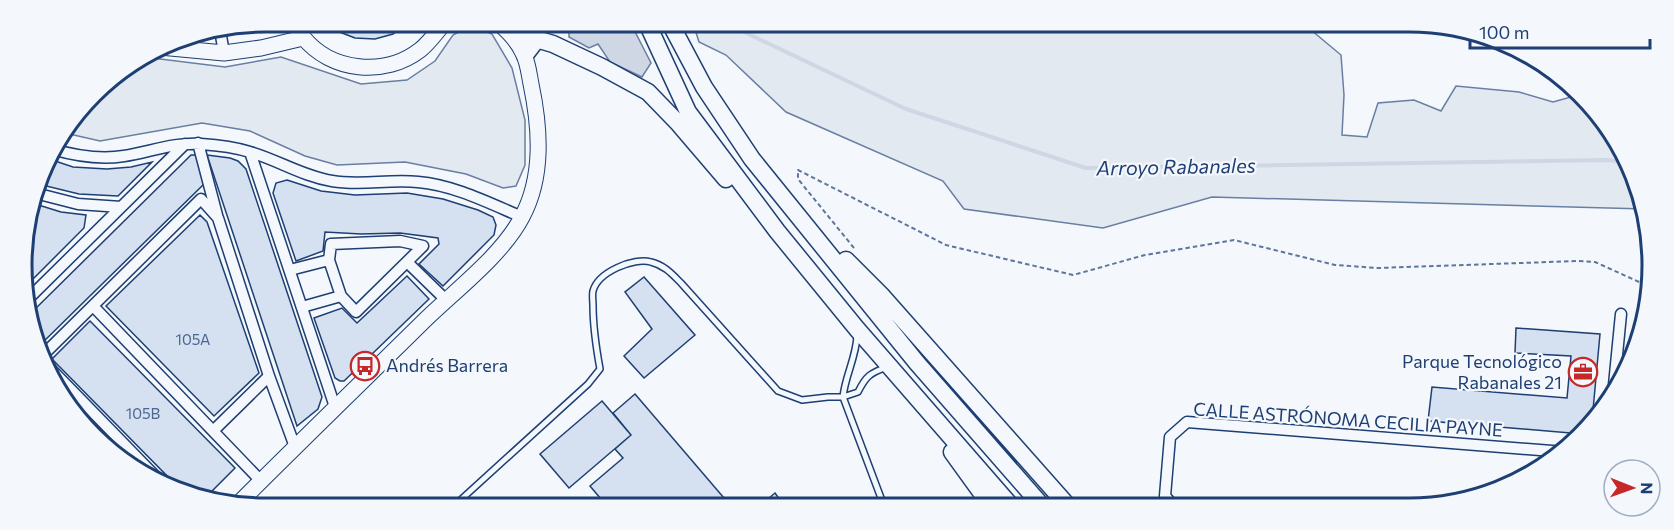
<svg xmlns="http://www.w3.org/2000/svg" width="1674" height="530" font-family="Commissioner,sans-serif">
	<rect width="100%" height="100%" fill="#f4f7fb"/>
	<path fill="#e3e9f0" stroke="#687fa3" stroke-width="1.5" d="M693,23L1305,25L1341,55L1344,95L1342,135L1367,137L1378,103L1414,100L1441,111L1456,86L1519,92L1553,102L1578,95L1612,130L1645,209L1212,197L1103,228L964,209L943,181L786,112L726,55L699,42Z
		M471,25L492,34L512,68L525,120V165L516,186L503,188L466,174L405,162L337,165L305,156L250,131L202,123L100,141L65,133L104,82L144,57L225,67L281,57L361,84L407,80L435,61L453,35Z"/>
	<path fill="#cfd7e4" stroke="#687fa3" stroke-width="1.5" d="M558,22H630L651,63L642,77L610,62L598,44L589,48L569,37V27Z"/>
	<g fill="none" stroke-linecap="round" stroke-linejoin="round">
		<path stroke="#cfd7e4" stroke-width="4" d="M719,23L740,30L906,109L1086,168L1607,160L1625,162"/>
	</g>
	<path fill="#d5e0f0" stroke="#1d3f73" stroke-width="1.5" d="M265,21L279,22L277,25L274,27L243,33L238,31L235,27Z
		M326,21L409,22L393,34L375,39L355,38L337,31Z
		M191,155H197L204,184L38,347L29,328L28,316Z
		M207,155L230,158L238,161L246,169L322,397L318,409L297,426Z
		M46,158L73,167L107,169L131,167L152,162L118,196L79,194L38,184Z
		M287,180L321,191L355,195L407,193L443,199L478,210L493,217L496,225L494,235L443,286L419,264L439,244L438,238L400,233L361,234L325,232L323,251L296,261L273,193L276,183Z
		M32,203L61,212L86,215L84,228L26,286L23,233Z
		M200,215L207,222L259,373L214,416L106,306Z
		M407,276L429,299L344,381H340L335,378L314,318L342,308L357,323Z
		M644,277L695,335L644,378L624,356L652,329L625,292Z
		M90,321L235,468L204,499L180,489L52,359Z
		M1516,328L1600,334L1592,421L1582,434L1428,421L1432,387L1567,398L1571,356L1515,353Z
		M635,394L730,505H606L590,486L623,458L615,449L631,435L613,413Z
		M67,401L91,425L89,427L65,403Z
		M602,401L631,435L569,488L540,454Z
		M775,493L780,500L775,505H753L760,499L763,503Z"/>
	<g fill="none" stroke-linecap="round" stroke-linejoin="round">
		<g stroke="#1d3f73" stroke-width="8">
			<path id="lane" d="M61,398L71,390
				M455,505L588,384L600,369C596,347 593,327 593,305C593,301 592,295 593,291C598,272 634,257 651,262C664,265 672,274 681,283L778,391L802,400L828,397H843C845,376 856,358 857,336
				M884,506L843,397L858,392C866,376 870,373 887,367"/>
		</g>
		<g stroke="#1d3f73" stroke-width="13">
			<path id="street" d="M220,30L224,53
				M198,143L217,215
				M52,149C76,156 99,160 124,156C150,152 174,142 201,144C217,145 234,147 250,152C278,160 302,176 332,181C360,186 389,179 418,182C454,185 489,203 522,217
				M250,152L335,407
				M35,193L78,204L121,207
				M329,260L341,296
				M407,262L446,300
				M290,270L329,260L331,244L400,241L423,246L356,312L341,296L302,307
				M27,300L185,144
				M93,306L261,481
				M42,356L201,199L218,218L269,376L213,431
				M46,364L159,480
				M269,376L295,447
				M1613,395L1621,314
				M1174,506L1165,496L1170,437L1187,422L1565,452"/>
		</g>
		<g stroke="#1d3f73" stroke-width="17">
			<path id="secondary" d="M293,21C296,26 299,32 303,37C331,72 385,77 420,50C428,44 435,34 442,26L444,22
				M160,47L224,53L261,48L303,38
				M238,504C300,442 363,381 426,319C457,289 502,255 522,217C544,176 540,127 531,84C529,74 528,62 523,53C517,40 508,31 497,22"/>
		</g>
		<g stroke="#1d3f73" stroke-width="19">
			<path id="primary" d="M647,23L688,112L777,231L857,329L1011,506
				M670,23L704,87L752,159L917,363L1042,506
				M509,31L553,44L602,67L648,92L679,124L726,179
				M525,55L538,38
				M846,260L882,296L1068,506
				M952,452L991,506"/>
		</g>
		<path stroke="#5e769c" stroke-width="2" stroke-dasharray="4.5 3" stroke-linecap="butt" d="M854,248L798,179V170L946,245L1073,275L1145,255L1234,240L1335,265L1378,268L1578,261L1595,262L1648,286"/>
		<use href="#lane" stroke="#f4f7fb" stroke-width="5"/>
		<use href="#street" stroke="#f4f7fb" stroke-width="10"/>
		<use href="#secondary" stroke="#f4f7fb" stroke-width="15"/>
		<use href="#primary" stroke="#f4f7fb" stroke-width="16"/>
	</g>
	<defs>
		<g id="bus-ring" transform="scale(1.5)"><circle r="9.5" fill="#f4f7fb" stroke="#c62828" stroke-width="1.5"/><path d="M-5-6H5V4H4V6H2V4H-2V6H-4V4H-5ZM-3.5-4V0h7V-4ZM-3.5 1.2v1.5H-2V1.2ZM2 1.2v1.5H3.5V1.2Z" fill="#c62828"/></g>
		<g id="office-ring" transform="scale(1.5)"><circle r="9.5" fill="#f4f7fb" stroke="#c62828" stroke-width="1.5"/><path d="M-6-3h4V-5.5h4V-3h4V5H-6ZM-1-4.5V-3h2v-1.5ZM-6 0V1H6V0Z" fill="#c62828"/></g>
	</defs>
	<g fill-rule="evenodd">
		<use href="#bus-ring" x="365" y="366"/>
		<use href="#office-ring" x="1583" y="372"/>
	</g>
	<g text-anchor="middle" stroke-width="4.5" stroke-linejoin="round" paint-order="stroke">
		<g font-size="15" fill="#4b6792">
			<text x="193" y="345">105A</text>
			<text x="143" y="419">105B</text>
		</g>
		<g font-size="18" fill="#1d3f73" stroke="#f4f7fb" text-anchor="end">
			<text x="1562" y="368">Parque Tecnológico<tspan x="1562" dy="21">Rabanales 21</tspan></text>
			<text x="386" y="372" text-anchor="start">Andrés Barrera</text>
		</g>
		<g font-size="18" fill="#1d3f73" stroke="#f4f7fb">
			<text transform="translate(1348 420) rotate(4)" y="6">CALLE ASTRÓNOMA CECILIA PAYNE</text>
		</g>
		<g font-size="20" font-style="italic" fill="#1d3f73" stroke="#f4f7fb">
			<text transform="translate(1176 167) rotate(-1)" y="7">Arroyo Rabanales</text>
		</g>
	</g>
	<path d="M0 0H1674V530H0ZM265 32H1409A233 233 0 0 1 1642 265V265A233 233 0 0 1 1409 498H265A233 233 0 0 1 32 265V265A233 233 0 0 1 265 32Z" fill="#f4f7fb" fill-rule="evenodd"/>
	<path fill="none" stroke="#1d3f73" stroke-width="3" d="M265 32H1409A233 233 0 0 1 1642 265V265A233 233 0 0 1 1409 498H265A233 233 0 0 1 32 265V265A233 233 0 0 1 265 32Z"/>
	<g transform="translate(1632 488) rotate(91)"><circle r="28" fill="#f4f7fb" stroke="#9eadc5" stroke-width="1.5"/>
	<path d="M0-4.5L10 22L0 15L-10 22Z" fill="#c62828"/>
	<text y="-9" font-size="16" font-weight="bold" text-anchor="middle" fill="#1d3f73">N</text>
	</g>
	<path d="M1470 39v9h180v-9" fill="none" stroke="#1d3f73" stroke-width="3"/>
	<text x="1479" y="39" font-size="18" fill="#1d3f73" stroke="#f4f7fb" stroke-width="4.5" paint-order="stroke">100 m</text>
</svg>
